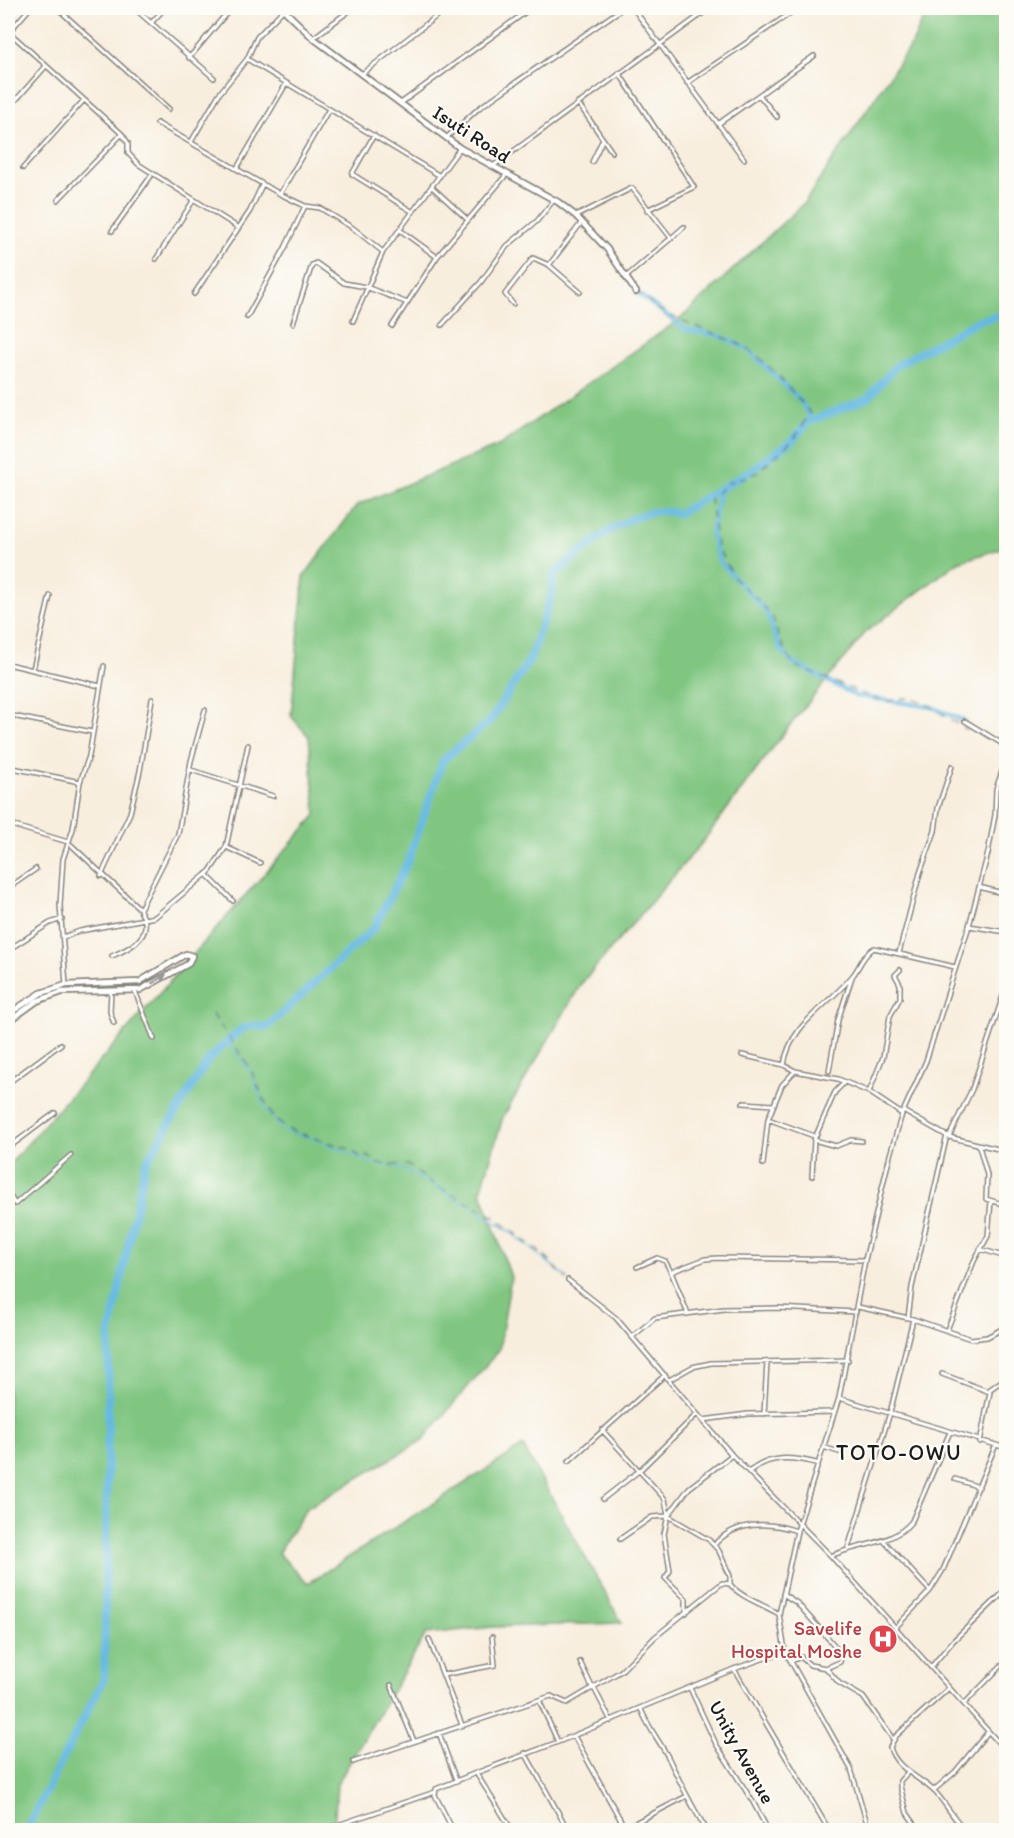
<svg xmlns="http://www.w3.org/2000/svg" width="1014" height="1838" font-family="Itim,sans-serif">
	<rect width="100%" height="100%" fill="#fdfcf7"/>
	<filter id="ink" filterUnits="userSpaceOnUse"><feTurbulence type="fractalNoise" baseFrequency=".0167" numOctaves="2"/><feDisplacementMap in="SourceGraphic" scale="12" xChannelSelector="R" yChannelSelector="G"/><feConvolveMatrix kernelMatrix="1 2 1 2 8 2 1 2 1" color-interpolation-filters="sRGB"/></filter>
	<filter id="wash" filterUnits="userSpaceOnUse"><feTurbulence type="fractalNoise" baseFrequency=".008" numOctaves="4" result="noise"/><feDisplacementMap in="SourceGraphic" scale="24" xChannelSelector="R" yChannelSelector="G"/><feGaussianBlur stdDeviation="1.35" result="paint"/><feColorMatrix in="noise" values="0 0 0 0 0 0 0 0 0 0 0 0 0 0 0 0 0 1.4 0 .05"/><feComposite in="paint" operator="in"/></filter>
	<g filter="url(#wash)">
		<rect width="100%" height="100%" fill="#f8eede"/>
		<path fill="#80c681" stroke="#4e714e" stroke-width="1.5" d="M927,8H1006V547L958,562L866,632L787,729L701,844L581,984L503,1117L481,1191L511,1277L499,1350L423,1440L307,1508L278,1553L308,1583L523,1446L622,1623L493,1627L426,1634L337,1784L334,1830H8V1166L316,815L309,737L291,716L304,576L357,505L500,445L680,319L804,203L914,40Z"/>
		<g fill="none" stroke-linecap="round" stroke-linejoin="round">
			<path stroke="#65b9e1" stroke-width="1.5" d="M230,1039L232,1048L252,1074L265,1109L283,1130L318,1140L374,1164L397,1167L421,1178L511,1232L568,1279"/>
			<path stroke="#65b9e1" stroke-width="4.5" d="M636,292L686,330L720,336L747,349L800,400L812,420
				M720,489L711,533L719,561L766,611L780,649L792,662L856,696L932,707L965,721"/>
			<path stroke="#65b9e1" stroke-width="8" d="M26,1830L104,1679L109,1338L145,1164L209,1059L241,1029L255,1025L266,1028L374,928L408,861L443,760L491,720L530,659L551,596L554,575C584,550 637,499 678,514L748,472L792,441L808,422L868,398L897,365L980,320L1006,314"/>
			<path stroke="#395b6b" stroke-width="1.5" stroke-dasharray="8 6" stroke-linecap="butt" d="M637,290C663,322 713,329 748,349C764,359 798,397 810,413L794,439L757,473L729,482L710,499L717,547L735,579L759,601L773,618L779,639L793,665L883,702L906,698L924,702L967,730
				M212,1014L249,1066L273,1119L292,1131L349,1149L362,1158L368,1156L378,1164L408,1165L433,1184L493,1216L544,1256L568,1280"/>
		</g>
	</g>
	<g filter="url(#ink)">
		<g fill="none" stroke-linecap="round" stroke-linejoin="round">
			<g stroke="#8a857d" stroke-width="6">
				<path id="minor" d="M57,8L169,109
					M134,8L214,78
					M633,8L744,159
					M8,19L14,26
					M151,23L165,8
					M9,32L122,134L128,143V153L138,164L239,228
					M9,32L30,8
					M313,38L353,8
					M189,58L231,8
					M247,59L440,176
					M363,73L447,8
					M619,73L694,187L647,210
					M687,83L798,8
					M759,95L777,117
					M401,103L531,8
					M578,103L612,152
					M8,109L46,66
					M157,123L280,194L305,206L320,208L353,228L383,252
					M718,124L814,56
					M374,135L352,174L413,212
					M446,138L479,108L623,8
					M191,142L219,94L247,59L257,37L284,9
					M592,162L603,139
					M493,166L710,8
					M23,168L84,100
					M237,168L286,84
					M432,187L468,220
					M280,194L329,109
					M58,200L122,134
					M576,216L632,188L671,238
					M400,230L437,257
					M112,231L151,176
					M156,259L193,201
					M549,265L582,222
					M626,277L684,227
					M194,294L250,211L262,185
					M513,304L505,294L533,258L549,265L580,292
					M247,317L285,248L305,206
					M353,321L383,252L460,148
					M293,323L312,265L316,263L344,283L366,287L405,302
					M442,325L481,282L507,246L537,221L553,201
					M392,326L437,257L506,175
					M8,664L100,686
					M33,669L50,596
					M8,715L92,732
					M965,721L1001,743L1006,751
					M8,767L80,782
					M191,770L273,796
					M8,824L68,842L140,909
					M226,847L260,863
					M206,874L233,901
					M101,876L130,813L140,771L152,699
					M979,887L1006,894
					M8,888L36,869
					M969,926L1006,932
					M63,937L80,931L155,917L210,871L226,847L248,745
					M8,950L50,923L62,919
					M899,953L920,873L935,831L938,808L952,766
					M112,956C126,950 151,939 144,918C143,915 140,913 140,909L178,834L191,761L205,710
					M66,985L60,905L63,859L73,829L80,782L89,756L104,666
					M111,991L110,1012L114,1023
					M135,991L154,1039
					M742,1055L784,1065C790,1023 830,1005 854,974C860,965 864,954 874,948L955,967
					M784,1065L795,1071L838,1079L869,1092L902,1114
					M795,1071L782,1085L768,1119L814,1136
					M829,1071L838,1020L852,977
					M8,1083L61,1044
					M843,1084L835,1092L814,1140L836,1146L851,1140L862,1141
					M869,1092L883,1057L890,1016L900,998V984L895,975L900,970
					M743,1103L773,1105
					M903,1111L949,1137L1006,1151
					M949,1137L972,1089L1006,987
					M979,1146L987,1175L986,1199L1006,1205
					M8,1148L55,1113
					M763,1164L768,1119
					M812,1176L814,1140
					M8,1193L15,1204L71,1155
					M980,1249L1006,1257
					M637,1267L657,1258L665,1261L671,1272
					M568,1280L616,1318L732,1455L831,1556L1006,1751
					M858,1307L913,1319L971,1339L987,1337L1006,1327
					M688,1314L671,1272L705,1259L718,1258L865,1260
					M908,1318L912,1287L947,1135
					M947,1330L974,1261L988,1236L991,1201
					M632,1337L655,1318L724,1309L778,1308L856,1312
					M942,1374L990,1392L980,1442
					M669,1380L692,1367L711,1363L848,1360
					M989,1390L1006,1378
					M839,1398L1006,1448
					M764,1414L767,1362
					M703,1420L748,1414L833,1412
					M602,1430L665,1499L668,1516L664,1534L670,1571L665,1578L686,1599V1613
					M823,1447L839,1452
					M569,1461L665,1375
					M750,1471C771,1455 791,1457 816,1463
					M955,1479L979,1487
					M603,1499L640,1470L697,1414
					M668,1516L709,1540L719,1551L730,1576V1584
					M620,1539L652,1517L668,1516L689,1488L732,1455
					M884,1541L930,1591
					M714,1545C735,1521 768,1521 797,1531
					M848,1548L890,1413L913,1319
					M831,1556C858,1543 892,1546 912,1521L950,1432
					M783,1594L797,1603L842,1654L840,1662L826,1668
					M896,1627L930,1591L943,1570L995,1447
					M429,1639L462,1725
					M791,1661L801,1657L810,1665L826,1668L839,1683L863,1697L893,1739
					M580,1662L593,1689
					M931,1667L953,1641L1006,1590
					M734,1669L829,1830
					M443,1675L495,1665L492,1637
					M391,1685L414,1741
					M594,1688L611,1721
					M690,1688L716,1744L753,1802L768,1830
					M949,1688L896,1736L890,1747C895,1769 922,1778 936,1793C946,1804 954,1819 965,1830
					M539,1700L558,1742
					M964,1704L1006,1661
					M641,1709C648,1728 660,1741 669,1759C681,1784 692,1808 707,1830
					M439,1733L456,1780
					M574,1736L625,1828
					M1000,1743L1006,1736
					M525,1753L568,1830
					M353,1762L551,1696L567,1703L621,1671L655,1637L722,1583L730,1584C738,1596 764,1605 779,1614
					M908,1772L900,1781V1786L907,1813L919,1830
					M476,1773L558,1742L734,1669L785,1651
					M934,1790L955,1772L988,1732
					M332,1827L435,1792
					M453,1830L435,1795L436,1789L476,1773L512,1830
					M626,1830L625,1828L687,1796
					M869,1830L851,1769L785,1651L779,1614L797,1531L839,1398L865,1260L890,1155L902,1114L926,1061L969,926L988,853L995,815L996,789L1006,760"/>
			</g>
			<g stroke="#8a857d" stroke-width="8">
				<path id="tertiary" d="M282,8L313,38L460,148L558,202L576,216L607,249L636,292
					M8,1014L41,993L66,985L139,982L186,954L192,956L188,964L140,990L62,992L37,1001L8,1022"/>
			</g>
			<use href="#minor" stroke="#fff" stroke-width="3"/>
			<use href="#tertiary" stroke="#fff" stroke-width="4.5"/>
		</g>
		<defs><path id="oneway-solid" d="M-6-.8H1V-3.2L6.5 0L1 3.2V.8H-6Z" transform="scale(1.5)"/></defs>
		<use fill="#999" href="#oneway-solid" transform="translate(159 979) rotate(-32)"/>
	</g>
	<defs>
		<g id="hospital-disc" transform="scale(1.5)"><circle r="9.5" fill="#e0444e" stroke="#fdfcf7"/><path d="M-5-5h3v3.5h4V-5h3V5h-3V1.5h-4V5h-3Z" fill="#fff"/></g>
	</defs>
	<g fill-rule="evenodd">
		<use href="#hospital-disc" x="883" y="1639"/>
	</g>
	<g text-anchor="middle" stroke-width="4.5" stroke-linejoin="round" paint-order="stroke">
		<g font-size="20" fill="#1c1c1c" stroke="#fdfcf7">
			<text transform="translate(472 134) rotate(33)" y="7">Isuti Road</text>
			<text transform="translate(742 1752) rotate(61)" y="7">Unity Avenue</text>
		</g>
		<g font-size="20" fill="#be3a42" stroke="#fdfcf7" text-anchor="end">
			<text x="862" y="1635">Savelife<tspan x="862" dy="23">Hospital Moshe</tspan></text>
		</g>
		<g font-size="22" letter-spacing="1.5" fill="#1c1c1c" stroke="#fdfcf7">
			<text x="899" y="1460">TOTO-OWU</text>
		</g>
	</g>
	<rect width="1014" height="1838" fill="none" stroke="#fdfcf7" stroke-width="30"/>
</svg>
